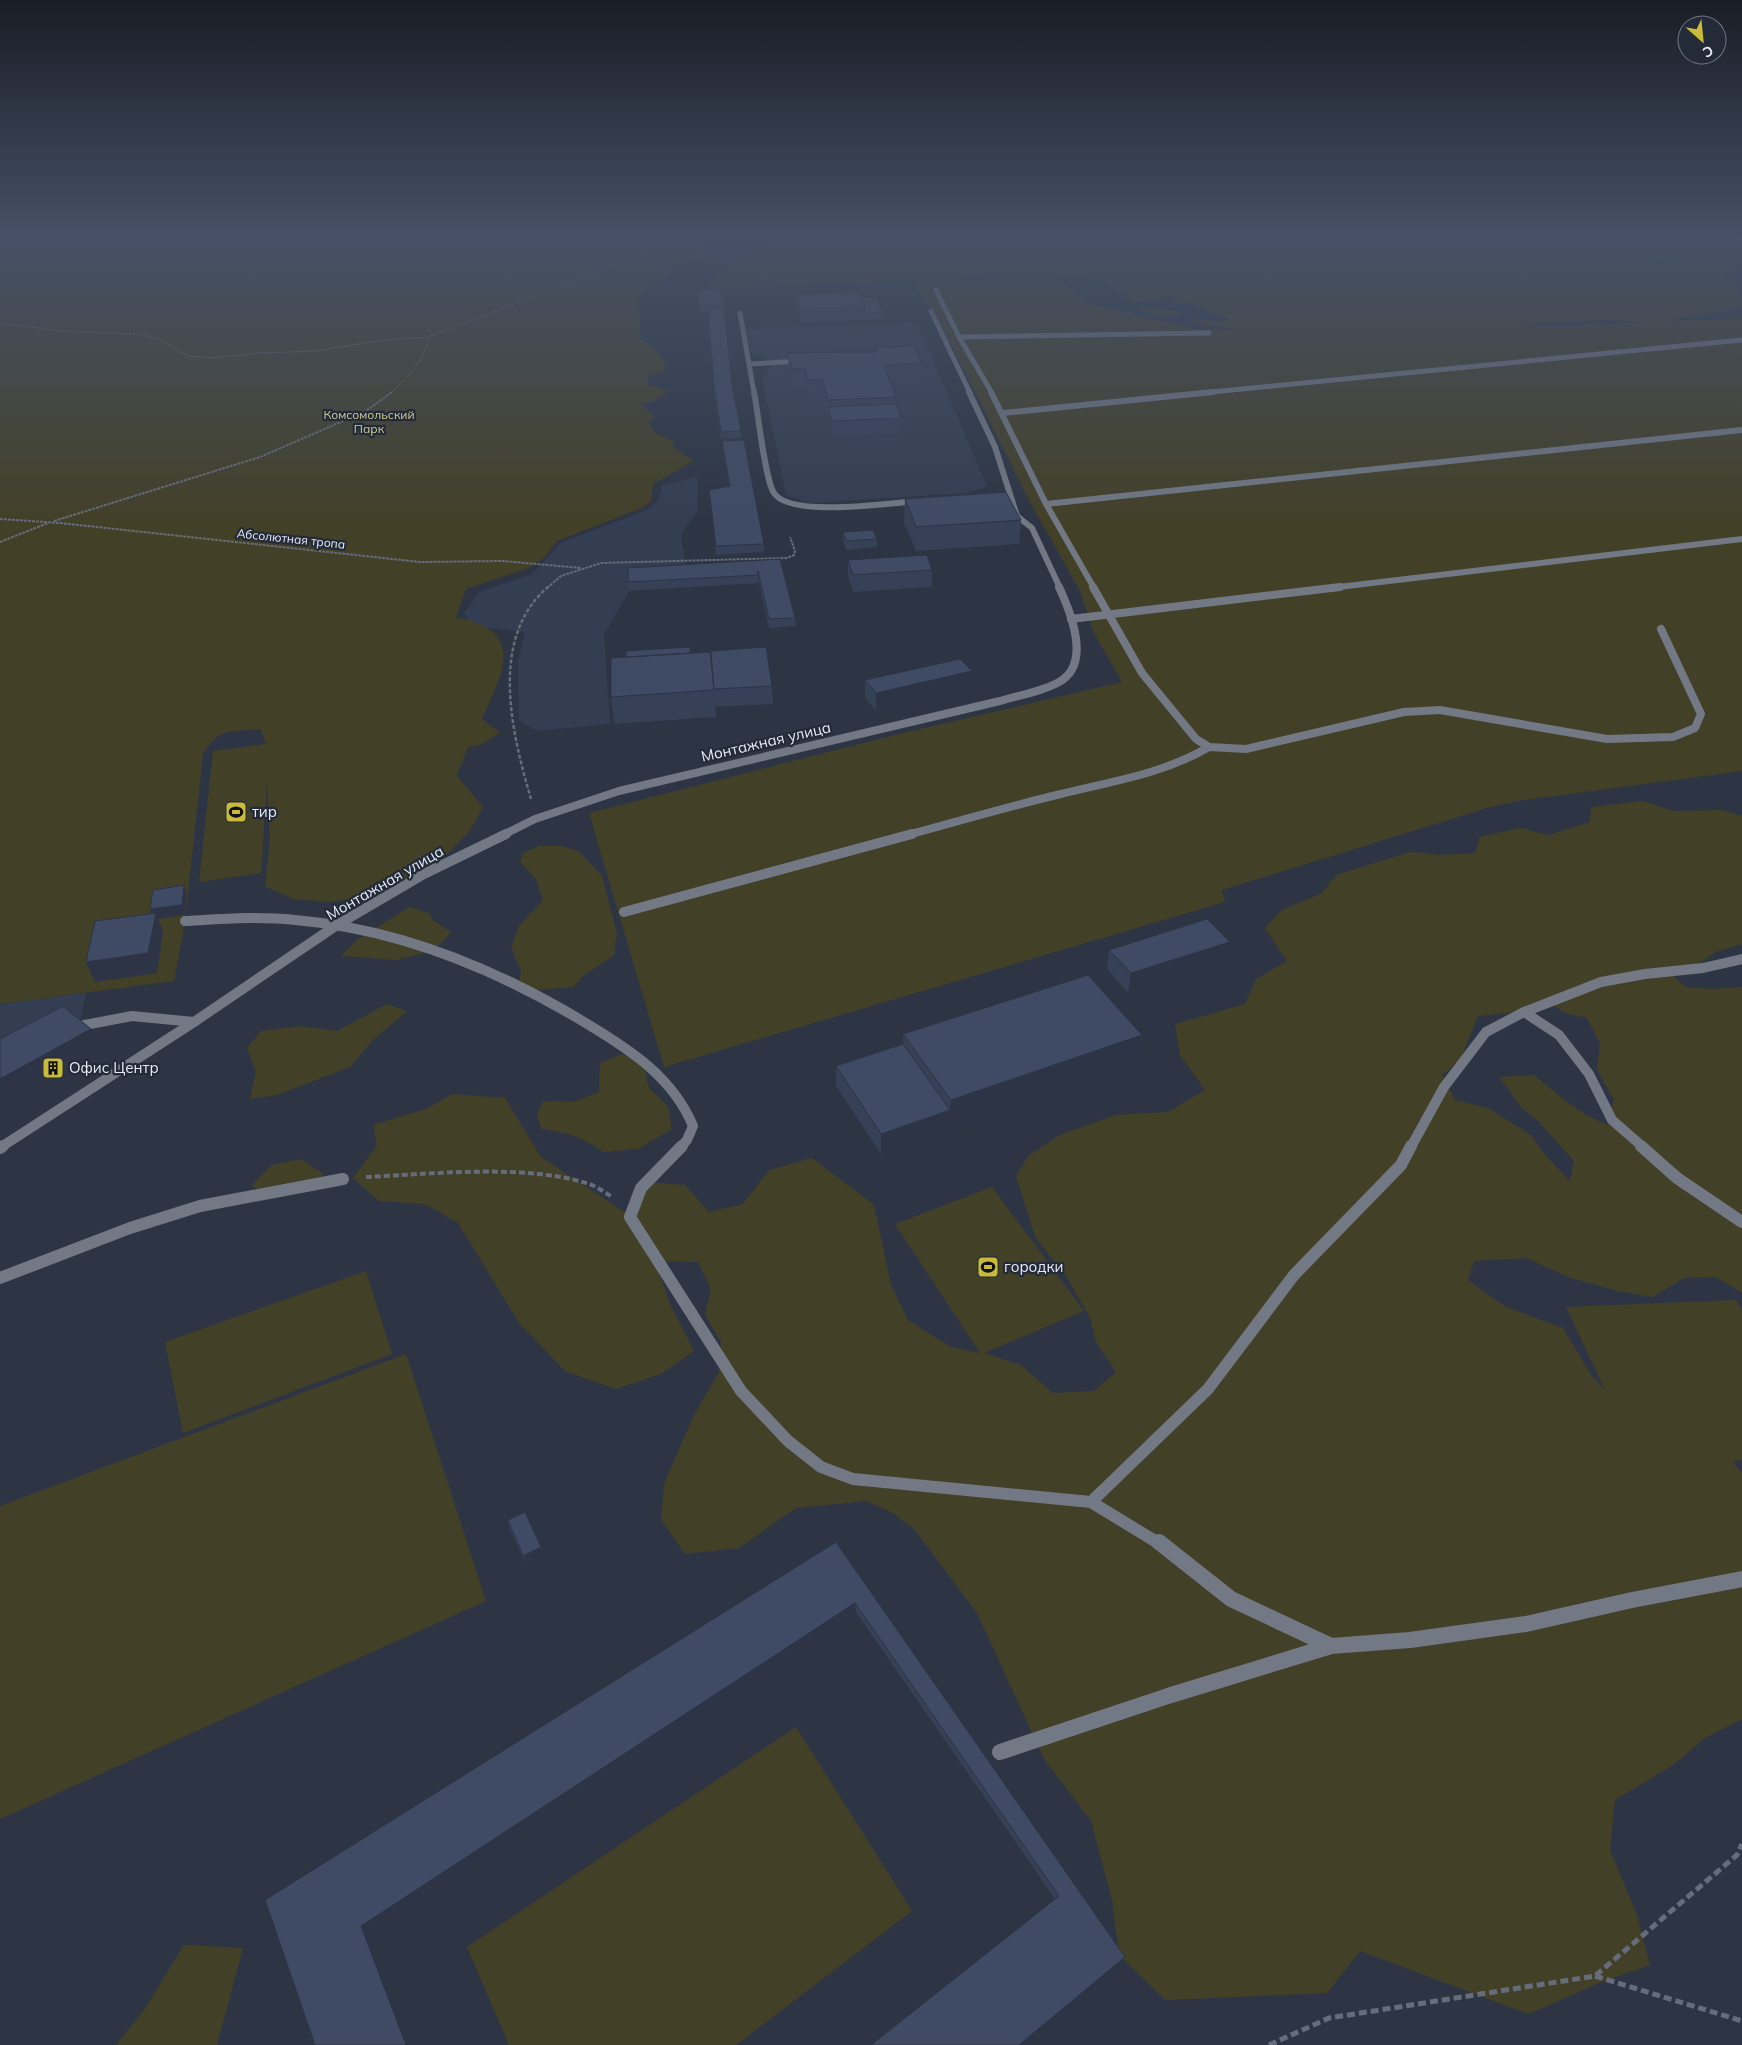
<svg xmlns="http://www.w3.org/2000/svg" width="1742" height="2045" font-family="Mulish,sans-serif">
	<rect width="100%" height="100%" fill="#2d3544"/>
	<path fill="#343e53" d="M911,323L919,327L987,486L968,493L809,503L786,495L762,377L770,365L768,360L750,353L743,329Z
		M697,477L698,510L681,535L687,573L629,576V591L604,635L610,724L537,731L519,720L518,663L525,632L472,626L464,613L479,592L532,574L562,542L647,510L659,500L662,485Z
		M86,993L77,1035L105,1059L0,1117V1004Z"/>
	<path fill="#434028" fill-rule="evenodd" d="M0,239H714L698,257L669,267L668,275L656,281L639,297L640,339L650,344L665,362L663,372L648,376V384L668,391L655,401L641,404L655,418L648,421L655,433L674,442L673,447L694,461L653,484L651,501L642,508L557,541L544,558L529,568L466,589L456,617C528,631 502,673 482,719L500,733L480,745L468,747L457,776L483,807L470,831L428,873L394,892L329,902L293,899L265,886L270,838L267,783L261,873L199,882L213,751L266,744L261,729C231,732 220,726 203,754L185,921L174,981L0,1004Z
		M767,239H1742V266L1723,279C1741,286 1742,287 1742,307L1699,316L1678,317L1672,321L1742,318V771L1517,801L1487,808L1222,890L1225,902L664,1067L589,813L899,734L1122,682L1094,633L1080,591L1030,502L939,320L914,284L920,280L731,288L705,285L749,251ZM1681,256L1683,265L1664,266L1644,259ZM982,271L1002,278L1080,275L1110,285L1109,286L1126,295V299L1134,303L1170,296L1179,299L1169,303L1193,304L1207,309L1211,313L1229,319L1222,322L1195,318L1192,323L1241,330L1196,329L1087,303C1075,296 1069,286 1057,279L952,280L974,275ZM1614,320L1640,323L1519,327L1540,323Z
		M1138,307L1179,311L1182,316L1165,317L1132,308Z
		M1642,801L1674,811L1721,810L1742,816V944L1715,952L1695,967L1670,973L1686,987L1711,989L1742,987V1293L1716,1277L1684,1278L1653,1297L1617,1291L1571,1278L1526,1258L1474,1261L1468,1280L1506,1307L1563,1328L1591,1375L1605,1390L1566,1307L1736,1300L1742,1310V1460L1732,1461L1742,1473V1719L1705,1738L1673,1765L1615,1800L1610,1850L1637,1915L1650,1965L1599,1983L1529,2014L1360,1951L1327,1993L1165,2000L1119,1955L1112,1900L1091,1821L1044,1759L977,1613L915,1530L893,1513L866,1501L796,1508L739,1548L685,1554L661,1520L664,1484L693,1417L719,1372L721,1342L705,1315L711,1289L698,1262L655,1261L670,1304L694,1351L661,1374L616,1389L565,1371L520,1324L458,1223L425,1204L379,1201L353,1178L377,1145L373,1125L426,1109L452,1094L505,1098L541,1157L626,1213L646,1182L685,1185L709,1212L743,1204L769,1170L812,1158L874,1205L891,1285L908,1320L951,1347L980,1353L895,1224L992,1187L1084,1311L984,1353L1021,1365L1053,1393L1094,1391L1116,1372L1096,1342L1090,1318L1066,1276L1035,1237L1016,1176L1028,1156L1060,1135L1115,1115L1168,1112L1205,1090L1180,1055L1175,1024L1245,1004L1256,979L1287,961L1265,928L1282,910L1322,893L1336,875L1410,852L1442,855L1475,853L1480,837L1520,828L1548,835L1590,822L1591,807ZM1545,1000L1565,1013L1587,1018L1600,1043L1597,1070L1614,1100L1608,1125C1579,1114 1557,1094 1534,1075L1499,1077L1522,1108L1539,1122L1574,1161L1570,1181L1545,1155L1531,1135L1488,1108L1455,1100L1442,1075L1460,1061L1478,1016L1509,1013Z
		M539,846H561L579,851L602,876L617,933L614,955L582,977L573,987L537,990L518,989L521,971L511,947L519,926L543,900L536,879L520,862L523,853Z
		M409,907L429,913L433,920L451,932L434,951L396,960L341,956L357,940Z
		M387,1004L407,1011L372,1041L350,1067L277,1095L250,1099L256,1072L247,1048L261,1031L300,1026L337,1031Z
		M622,1054L643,1062L649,1088L668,1106L672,1129L638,1149L603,1152C583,1137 566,1132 541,1129L537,1115L543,1101L574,1102L599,1092L600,1063Z
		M301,1159L324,1174L296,1194L268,1198L252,1185L272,1165Z
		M366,1271L392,1354L183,1433L165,1342Z
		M406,1354L486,1601L0,1819V1506Z
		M796,1727L912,1911L736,2045H509L467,1947Z
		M184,1945L243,1948L217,2045H116L144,2010Z"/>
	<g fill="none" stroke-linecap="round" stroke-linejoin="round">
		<path stroke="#666d7a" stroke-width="1" stroke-dasharray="2.5 1" stroke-linecap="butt" d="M0,323L61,331L139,334L159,339L188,356L213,358L259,353L315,351L385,340L428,337L580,279L663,239
			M391,393C405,379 428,358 428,337"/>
		<path stroke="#666d7a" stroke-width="2" stroke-dasharray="3 1" stroke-linecap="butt" d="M0,519L60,523L420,562L503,561L581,568
			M54,521L260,457L366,411L392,392
			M0,542L48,523
			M547,588L561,576L601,563L787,558L794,555L795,551L790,537"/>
		<path stroke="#666d7a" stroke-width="2.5" stroke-dasharray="4 2" stroke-linecap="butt" d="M531,799C512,734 488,638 548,587"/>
		<path stroke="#666d7a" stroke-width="4" stroke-dasharray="6 3" stroke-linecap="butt" d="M366,1177C433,1174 529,1163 592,1185C599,1188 606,1193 612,1197"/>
		<path stroke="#666d7a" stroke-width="5" stroke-dasharray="8 4" stroke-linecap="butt" d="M1595,1976L1742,2021
			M1269,2045L1329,2018L1595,1976L1737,1855L1742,1844"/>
		<path stroke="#727985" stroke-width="5" d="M936,290L959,337L992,393
			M931,311L970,393
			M740,313L754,393
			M959,337L1209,333
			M750,364L801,361
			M1201,393L1742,340"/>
		<path stroke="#727985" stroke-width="6" d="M754,392C758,412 765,480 774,493C790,518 889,503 918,501
			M969,392L995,447L1017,516
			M991,392L1046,504L1094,588
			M1003,413L1213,392
			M1046,504L1742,430
			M1330,588L1742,539"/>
		<path stroke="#727985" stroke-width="8" d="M1093,587L1142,673L1196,739L1209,747L1246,749L1404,712L1440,710L1607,739L1673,737L1695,728L1701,714L1661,629
			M1071,619L1340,587
			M907,835C959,821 1010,806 1061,794C1113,781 1163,774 1209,747"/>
		<path stroke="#727985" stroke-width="10" d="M624,912L912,834
			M185,921C222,919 258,916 295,920C401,929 499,970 589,1025C632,1051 673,1078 693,1126L687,1140L681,1147
			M1524,1012L1559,1035L1589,1074L1612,1120L1643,1147
			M74,1027L132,1016L194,1022
			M1411,1147L1444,1087L1486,1032L1524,1012L1601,982L1645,974L1703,968L1742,959"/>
		<path stroke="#727985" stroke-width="12" d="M682,1146L641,1188L630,1217L741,1391L788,1441L821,1467L853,1479L1091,1502
			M1641,1146L1677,1178L1742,1222
			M0,1278L130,1228L200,1206L343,1179
			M1160,1544L1091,1502L1208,1389L1294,1275L1401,1165L1411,1146"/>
		<path stroke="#727985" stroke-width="16" d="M1159,1542L1231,1599L1331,1646L1410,1640L1526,1624L1632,1600L1742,1579
			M1000,1752L1171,1695L1331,1646"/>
		<path stroke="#727985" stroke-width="6" d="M1017,516L1032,528L1060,588"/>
		<path stroke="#727985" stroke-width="8" d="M503,835L535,819L619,791L1000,701C1019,695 1042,692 1059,682C1092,664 1071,613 1059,587"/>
		<path stroke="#727985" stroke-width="10" d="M1,1147L194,1022L337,925L424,874L506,834"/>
		<path stroke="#727985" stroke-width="12" d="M0,1148L3,1146"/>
	</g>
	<path fill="#364056" d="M695,290L726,305V311H725L732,386L741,431L742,438L721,439L714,394L708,312L701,313L696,297Z
		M796,295L861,298L883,312V319L801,323L796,308Z
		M876,348L921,363V385L892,386L896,397V404L901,418V433L832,436L823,401H809L806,390H792L789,374L788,353L876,352Z
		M722,441L764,544V552L716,555L710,498L729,486L723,449Z
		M905,499L1021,520L1019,544L916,551L904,523Z
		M843,532L877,539V547L846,550L843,540Z
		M780,559L795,618L796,626L769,628L758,579V583L629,591L628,582Z
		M848,560L932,570V587L853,592L848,577Z
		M690,653L772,686L773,704L716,707L715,703L716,717L614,724L611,697Z
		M972,671L971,689L876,711L865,698V680Z
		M1109,950L1226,961L1128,993L1107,969Z
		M903,1034L1142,1035L1137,1065L881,1154L836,1086V1066L903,1044Z
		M508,1520L541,1547L544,1556L526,1565L510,1530Z
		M836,1542L1125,1957L1122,1964L1025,2045H871L1055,1899L856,1612L366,1933L409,2045H315L265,1900Z"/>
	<path fill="#2c3446" d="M972,671L971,689L876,711V693Z
		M184,885L187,895L185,915L158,919L163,932L157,973L95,982L86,962L154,919L150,909Z
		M1230,942L1226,961L1128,993L1131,973Z
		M91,1029L105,1059L0,1117V1079Z
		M1142,1035L1137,1065L881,1154V1134L950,1110L951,1100Z
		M541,1547L544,1556L526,1565L523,1556Z
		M855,1603L856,1612L366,1933L409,2045H406L361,1926Z
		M1125,1957L1122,1964L1025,2045H1019Z"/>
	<path fill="#3f4b64" stroke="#2c3446" d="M720,289L726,305L700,306L695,290Z
		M858,292L865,306L801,309L796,295Z
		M876,297L883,312L865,313V306L861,298Z
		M724,308L732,386L741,431L721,432L714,386L708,309Z
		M914,346L921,363L884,365L896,397L828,400L822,379L808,380L805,368L792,369L788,353L877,352L876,348Z
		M896,404L901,418L832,421L828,407Z
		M744,440L764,544L716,546L709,490L730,486L722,441Z
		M1006,492L1021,520L916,527L905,499Z
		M873,530L877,539L846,541L843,532Z
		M927,555L932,570L853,575L848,560Z
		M780,559L795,618L769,619L758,571V575L628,582V568Z
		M690,647V653L626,657V651Z
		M766,647L772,686L714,689L710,651Z
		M711,652L714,690L611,697V658Z
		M960,659L972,671L876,693L865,680Z
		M184,885L182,905L150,909L153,890Z
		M156,913L148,953L86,962L95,921Z
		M1207,919L1230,942L1131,973L1109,950Z
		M1088,975L1142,1035L951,1100L903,1034Z
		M63,1006L91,1029L0,1079V1039Z
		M903,1044L950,1110L881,1134L836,1066Z
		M525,1512L541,1547L523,1556L508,1520Z
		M836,1542L1125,1957L1019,2045H871L1059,1896L855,1603L361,1926L406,2045H315L265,1900Z"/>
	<linearGradient id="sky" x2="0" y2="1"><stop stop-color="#191d25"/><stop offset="0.45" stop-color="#465167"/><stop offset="1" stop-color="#465167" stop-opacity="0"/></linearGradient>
	<rect width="1742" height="526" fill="url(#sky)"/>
	<defs>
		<g id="stadium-square" transform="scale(1.125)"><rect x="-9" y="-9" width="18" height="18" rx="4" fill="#c9ba3a" stroke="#232b39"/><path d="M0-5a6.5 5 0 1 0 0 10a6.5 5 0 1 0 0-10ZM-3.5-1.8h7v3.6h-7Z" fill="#111"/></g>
		<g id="building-square" transform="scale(1.125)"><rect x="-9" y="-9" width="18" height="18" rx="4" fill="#c9ba3a" stroke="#232b39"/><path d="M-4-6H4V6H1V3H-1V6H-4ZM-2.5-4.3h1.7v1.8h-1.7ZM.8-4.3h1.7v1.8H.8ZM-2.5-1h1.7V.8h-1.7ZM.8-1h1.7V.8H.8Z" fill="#111"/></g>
	</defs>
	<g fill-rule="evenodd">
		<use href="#stadium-square" x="236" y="812"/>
		<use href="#building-square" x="53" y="1068"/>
		<use href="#stadium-square" x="988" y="1267"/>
	</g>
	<g text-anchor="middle" stroke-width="4.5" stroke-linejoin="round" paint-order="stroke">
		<g font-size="12" fill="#d2cc92" stroke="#232b39">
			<text x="369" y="419">Комсомольский<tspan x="369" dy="14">Парк</tspan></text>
		</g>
		<g font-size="12" fill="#e5eaf4" stroke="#232b39">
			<text transform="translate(291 539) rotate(6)" y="4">Абсолютная тропа</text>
		</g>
		<g font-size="15" fill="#e5eaf4" stroke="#232b39">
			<text transform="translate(766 742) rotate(-13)" y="5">Монтажная улица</text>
			<text transform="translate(385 883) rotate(-30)" y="5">Монтажная улица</text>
		</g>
		<g font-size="15" fill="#e5eaf4" stroke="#232b39" text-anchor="start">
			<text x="252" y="817">тир</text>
			<text x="69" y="1073">Офис Центр</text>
			<text x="1004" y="1272">городки</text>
		</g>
	</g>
	<g transform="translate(1702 40) rotate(153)"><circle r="24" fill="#232b39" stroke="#717784"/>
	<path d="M0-4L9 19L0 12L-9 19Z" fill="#c9ba3a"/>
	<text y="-8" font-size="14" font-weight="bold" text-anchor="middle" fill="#e5eaf4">С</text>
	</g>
</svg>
